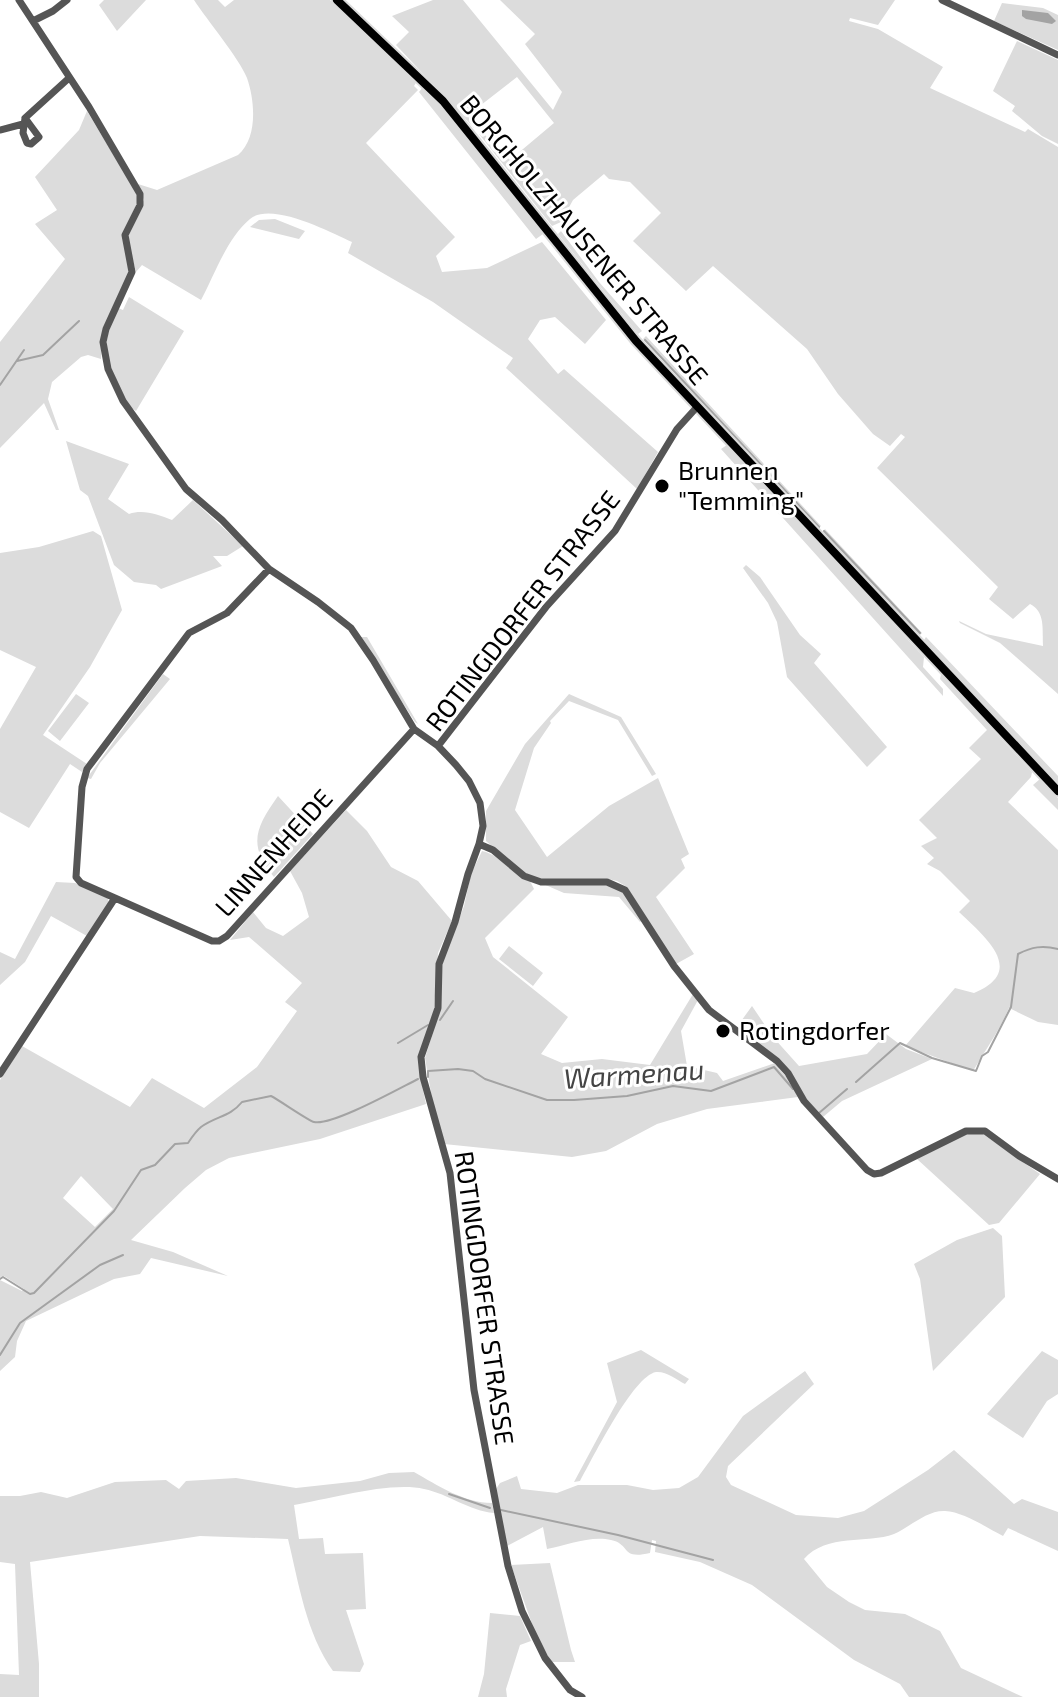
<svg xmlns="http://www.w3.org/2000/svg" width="1058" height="1697" font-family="'Exo 2',sans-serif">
	<rect width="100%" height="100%" fill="#fff"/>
	<path fill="#dcdcdc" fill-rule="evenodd" d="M104,0H146L117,31L99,5Z
		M194,0H218L225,7L234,0H330L417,81L414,86L418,90L366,143L455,237L436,256L442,272L487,268L542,242L606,320L585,344L555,317L540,320L528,339L558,374L564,369L658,452L637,489L506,368L513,358L433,302L348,253L352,242C330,232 271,201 250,219C227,238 215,274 201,300L142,265L136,272L129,245L128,228L144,200L138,184L157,190L238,155C258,138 255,101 247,78C239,58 207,20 194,0Z
		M433,0H463L553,110L562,92L525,44L535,34L500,0H895L878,25L850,18L849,21L878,29L943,67L930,88L1025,132L1028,129L1058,147V694L1000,643L960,623L959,621L986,634L1043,646C1042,631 1046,612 1030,604L1013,619L989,599L998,587L877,468L905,437L901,434L890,446L873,434L838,394L807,349L713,266L686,291L633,241L661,213L630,182L609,179L604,174L573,200L561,222L552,226L479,134L483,133L510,160L554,123L517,77L472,112L478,126L474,128L396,45L409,32L392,16Z
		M1002,3L1043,8L1058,15V50L994,21Z
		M1017,41L1058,60V144L1042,136L1012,111L1015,106L993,91Z
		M423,87L455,122L543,234L536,239L419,92Z
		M87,111L137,194V203L123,234L129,272L103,329L101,359L88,355L81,357L52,382L48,399L59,430H56L44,403L0,448V342L65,259L35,224L57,210L35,177L79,130Z
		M275,219L305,231L299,239L250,227L259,220Z
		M561,231L599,282L642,331L638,334L558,234Z
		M129,297L184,331L136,411C118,399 104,362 107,340C108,329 114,318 118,308L123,310Z
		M646,336L821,526L818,529L643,339Z
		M66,441L129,464L108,499L129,514C144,509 158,515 172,520L193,500L243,546L227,556H213L222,566L161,589L156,585L134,582L114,565L88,496L80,490Z
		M727,445L924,657L923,667L943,689V696L721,449Z
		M825,529L922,633L919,636L822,533Z
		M93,531L101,536L122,610L90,667L43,735L87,764L82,772L70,764L29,828L0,812V729L36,667L0,650V553L39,547Z
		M746,565L760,577L800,635L821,654L814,663L887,747L867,767L787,677L777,622L768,603L743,568Z
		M360,637H367L418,724L415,722Z
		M926,637L1058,776V783L924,640Z
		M163,674L170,679L100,763L91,779L87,778Z
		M941,674L1032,772L1031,777L1008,802L1058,850V1025L1038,1022L1009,1008C999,1031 985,1051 973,1071L905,1046L955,988L974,993C1028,971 984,936 959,912L970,901L940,871L927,864L934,858L921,846L937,838L919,820L981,759L969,748L987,730L940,679Z
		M76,694L89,703L60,741L48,731Z
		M569,694L621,717L656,774L652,776L618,720L569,701L550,721L551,723L534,748L515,810L547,857L609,806L658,778L689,854L681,859L685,868L656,897L694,954L676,964L627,887L617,881L608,879H541L523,874L486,841V811L525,744Z
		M1040,779L1058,798V810L1033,785Z
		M278,796L313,834L274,877C247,845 256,827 278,796Z
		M346,810L367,831L391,867L418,881L452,921L438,953L434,1009L420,1076L426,1104L320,1139L229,1158L206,1170L185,1188L131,1240L173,1252L228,1276L151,1258L140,1274L114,1279L26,1321L17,1341L15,1357L0,1371V1280L22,1291L24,1289L4,1276L0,1277V1080L22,1046L130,1107L152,1078L204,1108L257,1067L297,1011L285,1002L302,983L249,937L230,940L253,912L266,928L283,936L309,917L302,893L290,871ZM81,1176L113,1209L95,1227L63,1198Z
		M482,851C501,855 511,874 530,881L534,889L485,938L493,957L568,1017L541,1054L562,1063L602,1059L650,1065L693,994L698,1000L681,1031L687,1066L717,1073L723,1081L775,1063L786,1074L798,1097L707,1109L657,1124L606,1151L572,1157L444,1144L434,1110L425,1058L440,1009L442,964L464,906L471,874Z
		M56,882L75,883L107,897L109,902L87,936L51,916L25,962L0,985V952L15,959Z
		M541,883L606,884L624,892L642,920L640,922L619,897L564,893Z
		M509,946L543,973L533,986L499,959Z
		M752,1006L773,1037L799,1066L867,1054L886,1034L906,1049L932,1059L842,1101L823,1117L753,1040L750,1033L739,1024Z
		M966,1134H983L1040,1174L999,1223L989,1225L917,1159Z
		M993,1228L1002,1236L1005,1297L933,1371L920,1279L914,1264L957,1240Z
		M641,1350L689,1379L685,1384C677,1380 666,1371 656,1372C633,1376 593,1458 580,1481L574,1482L617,1402L607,1363Z
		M1042,1351L1058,1360V1394L1047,1401L1023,1438L987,1414Z
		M805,1371L814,1384L728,1466L726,1477L731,1485L796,1515L838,1518L864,1511L928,1470L954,1450L1014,1504L1022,1499L1058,1512V1551L1008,1528L1003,1536C987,1528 964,1512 945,1511C927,1510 910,1527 894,1534C867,1544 827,1533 804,1559L827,1587L849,1602L865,1610L905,1614L940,1631L961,1668L1023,1697H909L900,1684L854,1660L752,1585L700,1562L655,1552L656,1541L652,1540L650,1553C620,1560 631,1544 611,1540C592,1535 566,1545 547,1549L543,1527L507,1546L496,1489L500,1483L517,1476L521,1489L557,1493L578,1485H627L653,1490L679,1488L698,1477L743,1416Z
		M414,1472C437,1485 464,1503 492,1503L494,1513C469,1511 449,1494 424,1489C391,1481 329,1499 294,1505L299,1539L323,1538L325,1554L363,1553L366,1609L346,1610L364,1664L360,1672L333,1671C306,1633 299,1584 288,1539L200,1536L30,1562L39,1664V1697H0V1674L19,1675L15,1564L0,1562V1496H20L41,1492L67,1498L115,1482L166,1480L179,1489L186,1481L236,1478L296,1488L360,1481L389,1473Z
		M550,1563L571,1650L575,1662H551L536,1635L511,1565Z
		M490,1613L520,1616L531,1641L520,1645L506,1689L507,1697H478L484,1674Z"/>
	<path fill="#a3a3a3" d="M1022,10L1048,13L1056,21L1052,24L1026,19L1022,16Z"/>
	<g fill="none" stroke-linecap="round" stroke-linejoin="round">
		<path stroke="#a3a3a3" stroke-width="2" d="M645,340L819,527
			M17,361L43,355L79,321
			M0,385L24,350
			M824,531L920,633
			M440,1020L453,1001
			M398,1043L428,1025
			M428,1077V1071L458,1069L473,1071L485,1079L547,1100H574L627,1096L673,1086L711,1091L774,1067L793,1089
			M856,1082L900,1043L932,1058L976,1071L982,1056L988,1052L1011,1007L1018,954C1032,947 1042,945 1058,949
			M819,1113L847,1089
			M0,1279L3,1277L30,1294L34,1293L114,1211L141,1170L155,1165L175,1144L188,1143C192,1137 196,1131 201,1127C216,1116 230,1117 242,1102L271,1096C279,1100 309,1121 314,1122C332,1126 398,1089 418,1079
			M0,1355L20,1323L100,1265L123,1255
			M449,1494L490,1508
			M501,1510L618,1535L713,1560"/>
		<g stroke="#dbdbdb" stroke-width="12">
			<path id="major" d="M337,0L443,101L636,341L1058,791"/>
		</g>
		<path stroke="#555" stroke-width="7" d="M19,0L89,107L140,194V205L125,235L132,272L106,329L103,342L108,369L123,401L186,489L222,520L269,569L318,602L351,628L373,660L414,729L438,746L456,765L469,781L480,803L483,826L479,844L468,874L455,922L439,964L438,1008L421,1057L423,1077L450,1173L474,1390L508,1566L522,1611L545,1658L570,1690L582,1697
			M942,0L1058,55
			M33,21L53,11L67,0
			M25,118L39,137L31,144L27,143L23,133L25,118L69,78
			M0,130L23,124
			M438,746L546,607L615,531L677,429L697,407
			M479,844L493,850L524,876L541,882H607L625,890L674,966L709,1010L777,1061L788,1073L804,1101L867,1170L874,1174L881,1173L966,1131H985L1019,1156L1058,1179
			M115,898L81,883L76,877L82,787L87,769L189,633L227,613L269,569
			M0,1074L115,898L212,941H219L227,936L414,729"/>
		<use href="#major" stroke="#000" stroke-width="8"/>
	</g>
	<g fill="#000" stroke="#fff" stroke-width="3">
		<circle cx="662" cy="486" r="8"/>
		<circle cx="723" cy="1031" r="8"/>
	</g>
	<g text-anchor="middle" stroke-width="6" stroke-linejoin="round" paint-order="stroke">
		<g font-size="26" fill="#000" stroke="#fff">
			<text transform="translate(584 240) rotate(50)" y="9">BORGHOLZHAUSENER STRASSE</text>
			<text transform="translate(523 611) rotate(-52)" y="9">ROTINGDORFER STRASSE</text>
			<text transform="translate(274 853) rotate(-48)" y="9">LINNENHEIDE</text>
			<text transform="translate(484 1298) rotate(82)" y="9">ROTINGDORFER STRASSE</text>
		</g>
		<g font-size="26" fill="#000" stroke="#fff" text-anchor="start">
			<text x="678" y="480">Brunnen<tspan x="678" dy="30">"Temming"</tspan></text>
			<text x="739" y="1040">Rotingdorfer</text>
		</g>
		<g font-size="28" font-style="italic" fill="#444" stroke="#fff">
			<text transform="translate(634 1074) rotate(-4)" y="10">Warmenau</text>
		</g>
	</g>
</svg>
